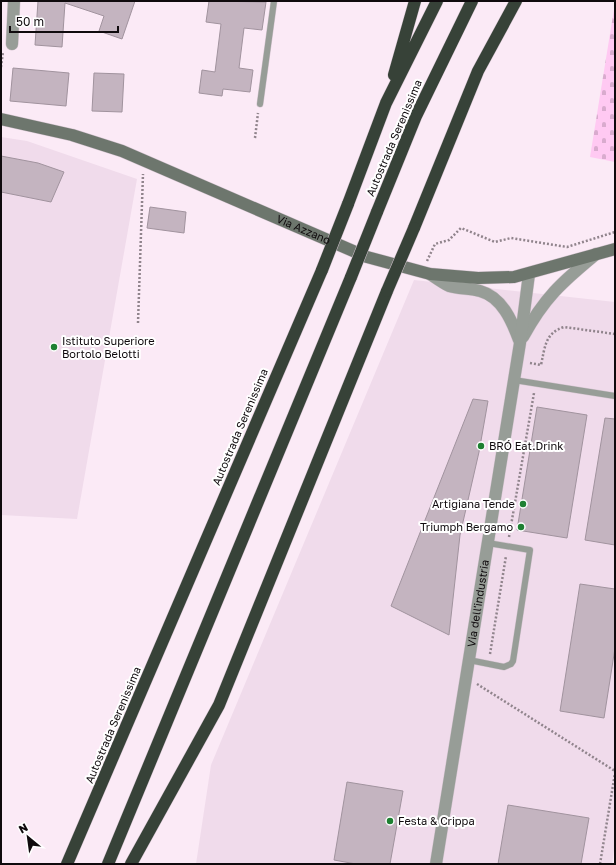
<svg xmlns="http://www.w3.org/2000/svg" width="616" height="865" font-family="'Golos Text',sans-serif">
	<defs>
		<pattern id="cemetery-stones" width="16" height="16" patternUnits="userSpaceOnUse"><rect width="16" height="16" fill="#ffc9f2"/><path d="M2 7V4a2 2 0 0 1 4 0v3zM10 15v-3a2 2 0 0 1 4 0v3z" fill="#d9abce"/></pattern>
	</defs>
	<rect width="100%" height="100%" fill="#fbeaf6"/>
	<path fill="#f0dbeb" d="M1,137L27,141L137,179L77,519L1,515Z
		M414,280L615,302V843L612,864H196L211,765Z"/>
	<path fill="url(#cemetery-stones)" d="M615,3V162L590,157Z"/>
	<path fill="#c4b4c0" stroke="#a1939e" d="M38,1H135L122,39L99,31L104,16L65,3L62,47L35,45Z
		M209,1L266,2L262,30L244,28L239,68L253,70L250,92L223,89L222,96L199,93L202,70L215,72L221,24L206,22Z
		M13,68L69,73L66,106L10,101Z
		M94,73L124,74L122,112L92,111Z
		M1,156L38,163L64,172L51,202L1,192Z
		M150,207L186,212L184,233L147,228Z
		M473,399L488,401L479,452L460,535L449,635L391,606Z
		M537,407L587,415L567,538L517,530Z
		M605,418L615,419V545L585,540Z
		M580,584L615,589V648L604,718L560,711Z
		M347,782L403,791L390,864H356L334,860Z
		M508,805L589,818L581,864H498Z"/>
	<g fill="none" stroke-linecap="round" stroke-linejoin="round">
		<g stroke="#d5c6d1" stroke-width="7">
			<path id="lane" d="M260,104L274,1
				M514,380L615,396
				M469,660L504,667L511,664L513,661L530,550L488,543"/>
		</g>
		<g stroke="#d5c6d1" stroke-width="13">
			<g id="street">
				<path d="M12,44L14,1"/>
				<path d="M430,274C436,278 443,283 449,286C459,289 470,288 480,291C502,297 512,321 519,340"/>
				<path d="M523,337C544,298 562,282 596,254"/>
				<path id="s1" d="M436,864L520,343L529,274"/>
			</g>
		</g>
		<g stroke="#d5c6d1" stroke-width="13">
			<g id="secondary">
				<path id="s2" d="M1,119L72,135L122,151L367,257L430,274L478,278L514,277L615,249"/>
			</g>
		</g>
		<g stroke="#d5c6d1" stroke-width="13">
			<path id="highway" d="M394,75L415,1
				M348,204L386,103L437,1
				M377,212L416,116L472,1
				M414,228L478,71L516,1
				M67,864L322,270
				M108,864L351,277
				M131,864L219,705L387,291"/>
		</g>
		<path stroke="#90848c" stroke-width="2.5" stroke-dasharray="2 2" stroke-linecap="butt" d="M1,67L3,52
			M255,138L258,113
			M427,261L435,244L449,240L461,228L495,242L511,238L567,247L615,232
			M138,323L143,174
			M530,363L541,365C545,347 545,333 564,327L615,334
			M509,537L534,393
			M490,654L506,556
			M477,684L615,771
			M600,864L615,773"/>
		<use href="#lane" stroke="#979d97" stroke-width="6"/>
		<use href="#street" stroke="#979d97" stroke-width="12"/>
		<use href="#secondary" stroke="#6d766d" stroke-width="12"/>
		<use href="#highway" stroke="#374238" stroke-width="12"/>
		<g stroke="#d5c6d1" stroke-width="13" stroke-linecap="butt">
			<path id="highway-bridge" d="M322,270L348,204
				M351,277L377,212
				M387,291L414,228"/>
		</g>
		<use href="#highway-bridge" stroke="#374238" stroke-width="12"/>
	</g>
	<g fill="#1e8032" stroke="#fff" stroke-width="1.5">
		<circle cx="54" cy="347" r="4"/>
		<circle cx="481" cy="446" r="4"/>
		<circle cx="523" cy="504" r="4"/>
		<circle cx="521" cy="527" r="4"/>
		<circle cx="390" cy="821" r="4"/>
	</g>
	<g text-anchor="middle" stroke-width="4" stroke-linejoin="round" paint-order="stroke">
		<g font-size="11" fill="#0f0a0d" stroke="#fff">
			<text transform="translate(394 138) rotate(-67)" y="4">Autostrada Serenissima</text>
			<text dy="4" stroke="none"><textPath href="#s2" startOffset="323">Via Azzano</textPath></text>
			<text transform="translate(240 427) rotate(-67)" y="4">Autostrada Serenissima</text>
			<text dy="4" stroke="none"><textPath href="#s1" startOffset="264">Via dell'industria</textPath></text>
			<text transform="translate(113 725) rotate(-67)" y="4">Autostrada Serenissima</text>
		</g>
		<g font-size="11" fill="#0f0a0d" stroke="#fff" text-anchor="start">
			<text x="62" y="345">Istituto Superiore<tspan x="62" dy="13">Bortolo Belotti</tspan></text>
			<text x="489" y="450">BRÓ Eat.Drink</text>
			<text x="515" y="508" text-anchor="end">Artigiana Tende</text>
			<text x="513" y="531" text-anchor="end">Triumph Bergamo</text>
			<text x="398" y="825">Festa &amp; Crippa</text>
		</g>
	</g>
	<rect width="616" height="865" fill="none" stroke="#0f0a0d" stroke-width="4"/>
	<g transform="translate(28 837) rotate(331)" stroke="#ffffff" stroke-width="3" paint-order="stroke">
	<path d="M0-3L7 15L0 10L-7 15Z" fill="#0f0a0d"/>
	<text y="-6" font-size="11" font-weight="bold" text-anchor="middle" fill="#0f0a0d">N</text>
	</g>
	<path d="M10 26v6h108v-6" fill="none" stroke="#0f0a0d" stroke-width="2"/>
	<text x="16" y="26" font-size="12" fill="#0f0a0d" stroke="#ffffff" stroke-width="3" paint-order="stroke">50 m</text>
</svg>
